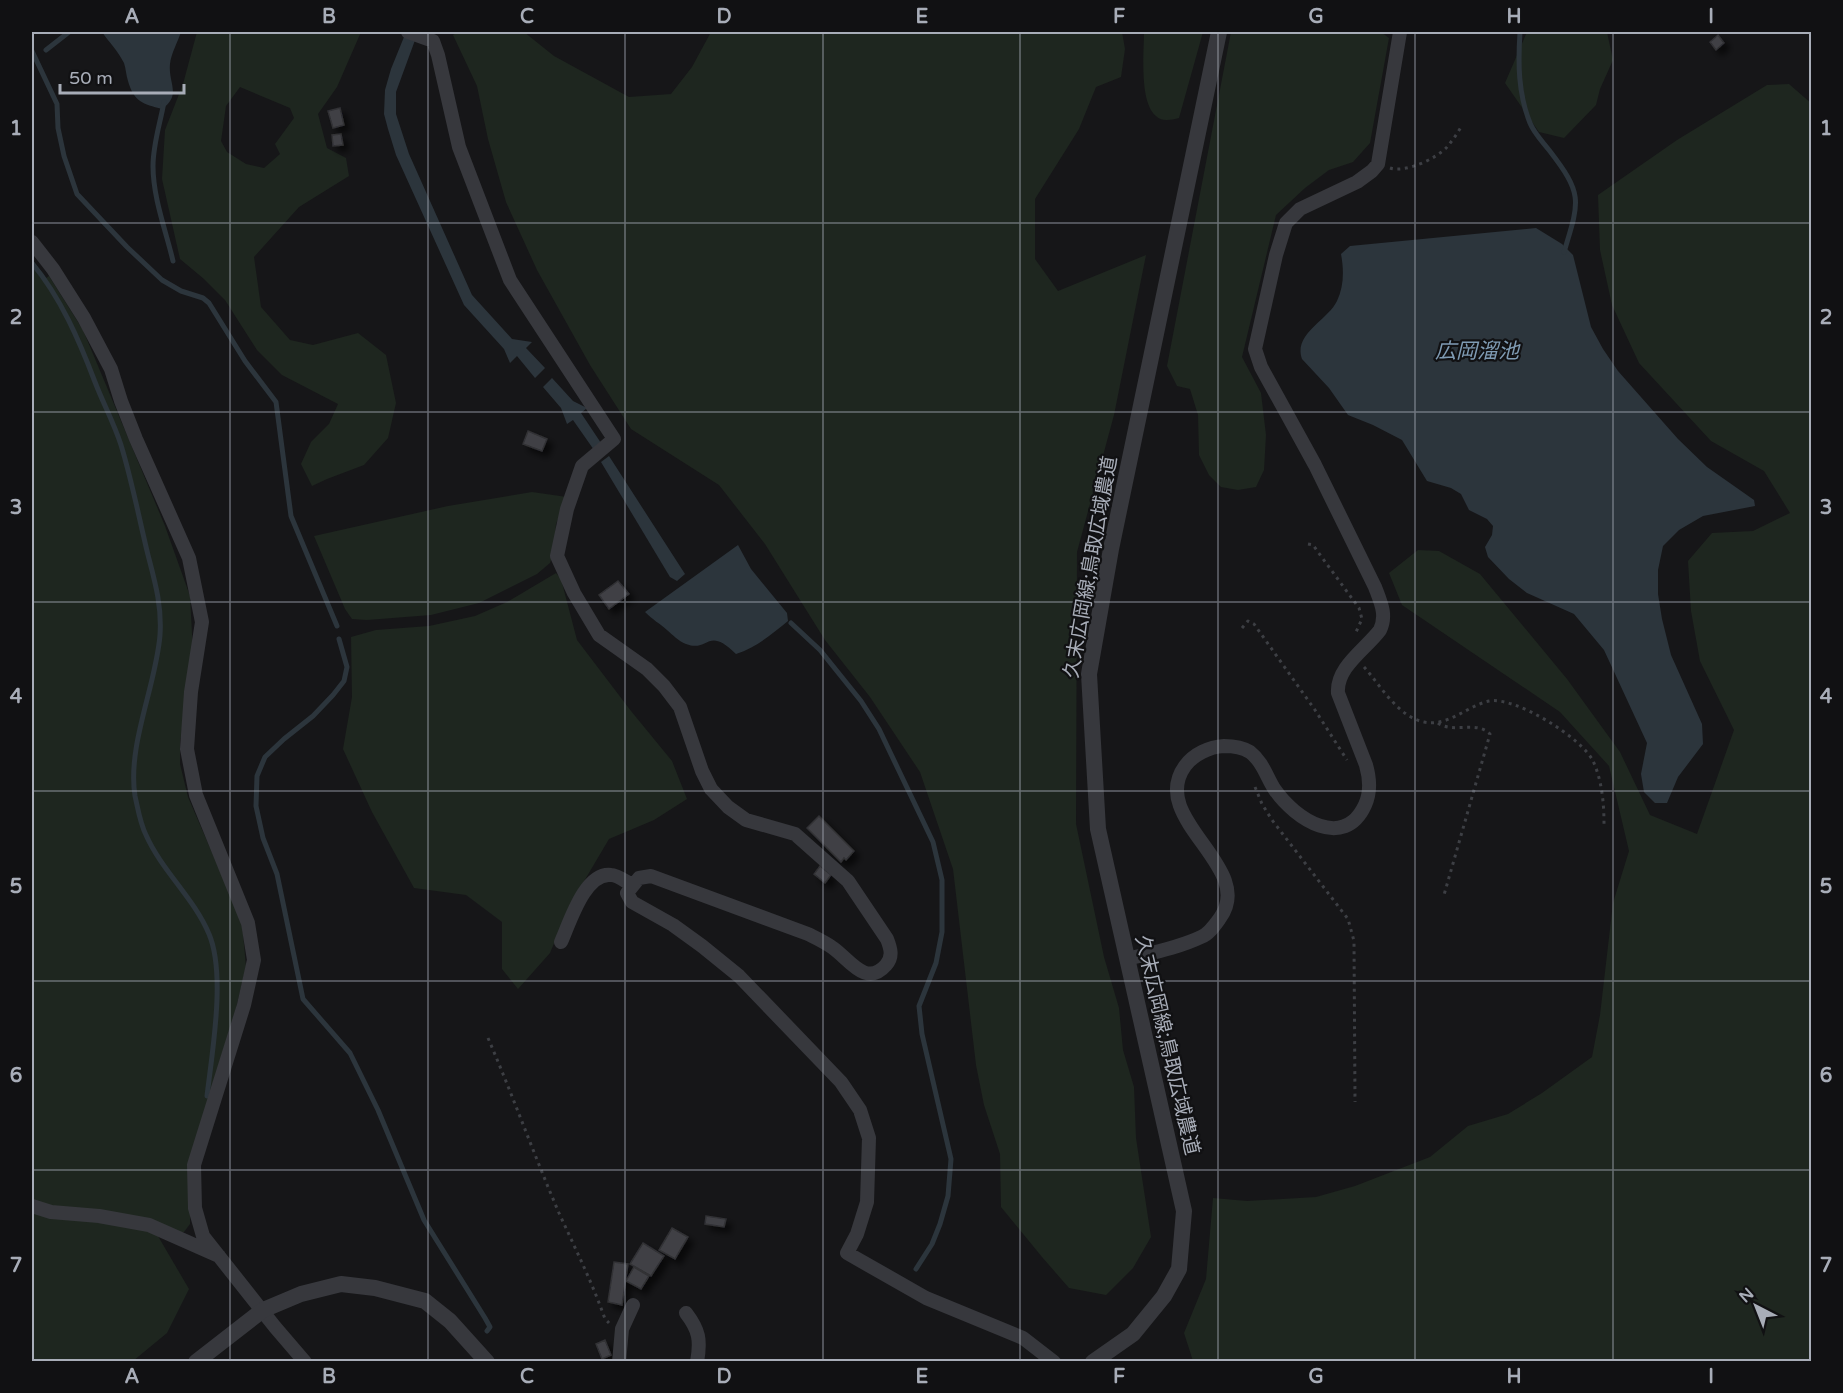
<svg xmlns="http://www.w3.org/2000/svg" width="1843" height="1393" font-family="'Varela Round','Noto Sans JP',sans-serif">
	<defs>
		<filter id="shadow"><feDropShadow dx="5.5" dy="5.5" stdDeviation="3" flood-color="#0009"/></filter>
	</defs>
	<rect width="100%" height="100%" fill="#161618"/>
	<path fill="#1e261f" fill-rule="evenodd" d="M197,32H361L337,87L318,114L327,148L346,158L349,176L299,207L254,257L261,307L290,340L313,345L358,333L386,355L396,403L388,438L364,465L327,479L312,486L301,464L311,442L329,424L338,404L282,375L257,350L225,300L204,279L180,259L162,179L165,130L183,84ZM240,87L290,108L294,118L275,144L280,154L264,168L246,164L227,152L221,141L226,106Z
		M457,32H524L554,56L629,97L671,94L692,67L711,32H1122L1125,49L1121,77L1096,87L1079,129L1035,199V259L1058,291L1146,255L1114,415L1077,552L1076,824L1104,957L1119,1008L1123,1050L1134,1087L1136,1138L1151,1237L1133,1268L1106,1295L1069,1288L1042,1257L1001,1207L1000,1154L984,1105L976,1065L953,869L920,772L870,697L825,640L765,544L719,485L631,429L590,365L537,270L506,202L488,139L477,86L453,35Z
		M1144,32H1203L1179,118C1171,120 1162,122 1156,116C1139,102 1144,52 1144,32Z
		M1231,32H1381L1389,38L1370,143L1353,162L1329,170L1305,188L1276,215L1242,357L1261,393L1266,435L1264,470L1256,487L1238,490L1221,487L1209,475L1199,455L1198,415L1190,389L1177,386L1167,366Z
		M1527,32H1607L1613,60L1600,89L1596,105L1564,138L1539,132L1505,83Z
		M1789,84L1812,104L1811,1361H1193L1184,1333L1206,1279L1213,1198L1247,1201L1316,1197L1355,1186L1430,1157L1468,1126L1508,1114L1542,1093L1592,1057L1600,1015L1613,903L1629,851L1609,766L1560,712L1402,605L1389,573L1418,550L1439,551L1480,574L1567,679L1620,752L1650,815L1697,834L1734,730L1700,661L1691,611L1688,561L1712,533L1753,531L1790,513L1764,471L1711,441L1639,363L1612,305L1600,250L1598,195L1677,140L1767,85Z
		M32,259L46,278L49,276L83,330L165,526L190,596L193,653L180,742V764L188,797L242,922L246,967L236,1008L191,1155L190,1224L184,1232L179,1233L58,1209L32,1200Z
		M532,492L567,497L556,524L554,552L550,563L537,574L479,603L431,615L367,620L352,619L345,609L314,536L448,506Z
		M556,573L561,579L577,640L631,711L672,761L687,799L654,820L609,839L570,905L550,953L518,989L502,969V922L466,895L414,888L372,812L343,749L352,697L351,637L376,630L429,626L475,616L507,602Z
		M32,1210L155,1231L189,1289L167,1333L133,1361H32Z"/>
	<path fill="#2c353c" d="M102,32H181C178,41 171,54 170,64C168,83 182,95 162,109C143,104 134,102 128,81C126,75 126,69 124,63C118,51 109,42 102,32Z
		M406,32H418L396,92V114L409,154L472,295L512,339L532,342L526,348L545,368L535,378L517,356L510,363L504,349L464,305L396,155L388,129L384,114L385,90L391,69Z
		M1536,228L1562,244L1573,255L1591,327L1603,349L1618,371L1678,439L1707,467L1754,500L1755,506L1703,516L1679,530L1663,546L1658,570V594L1662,619L1671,655L1702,724L1703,744L1678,777L1667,803H1655L1644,792L1641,774L1647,743L1604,650L1574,614L1527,593L1509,579L1488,557L1485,547L1492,535L1493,526L1487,519L1469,510L1461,494L1451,488L1427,481L1402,440L1373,425L1348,415L1329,388L1302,359C1293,334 1328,320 1337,301C1344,286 1344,270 1341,254L1350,246Z
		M552,378L573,401L587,408L581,413L601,443L594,450L573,420L567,424L561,408L543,387Z
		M609,456L685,574L677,581L670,577L601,462Z
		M738,545L751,569L787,613L788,621C772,634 757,647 736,654C707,625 709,653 686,644C678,641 673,635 667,630C659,623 653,620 645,612Z"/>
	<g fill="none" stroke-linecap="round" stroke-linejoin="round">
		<path stroke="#2c353c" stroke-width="5" d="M1520,32C1518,63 1518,93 1530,123C1534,133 1542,141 1549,150C1583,194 1580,200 1564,252
			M46,50L69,32
			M32,51L57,104L58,128L64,156L77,194L127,247L162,280L181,291L203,298L209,303L245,361L276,402L291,516L337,626
			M164,102C160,124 153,144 153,166C153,198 166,231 173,261
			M32,263C61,298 79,340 95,382C103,403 114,423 121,445C132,481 139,518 148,555C155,582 162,606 160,635C156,686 127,745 135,796C138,809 140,823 146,835C162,871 194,898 209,934C226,974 212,1053 207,1096
			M791,623L820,650L861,701L879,729L933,842L942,880V932L936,963L919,1006L922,1034L951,1159L948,1196L940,1224L932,1244L916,1269
			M339,639L347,667L344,681L333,695L313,716L284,739L265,757L257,776L256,806L263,838L277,874L303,999L350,1053L378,1110L424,1220L485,1318L490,1327L487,1331"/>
	</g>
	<path fill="#404145" stroke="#303034" stroke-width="1.5" filter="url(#shadow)" d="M1718,35L1724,43L1716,50L1710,42Z
		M340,108L344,125L333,128L328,111Z
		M341,134L343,145L333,146L332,135Z
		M528,431L547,439L542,451L523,444Z
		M618,581L629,594L609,609L599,595Z
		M819,816L854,851L846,860L844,858L841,862L807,828Z
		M820,866L831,875L825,883L814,874Z
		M706,1216L726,1219L724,1227L705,1224Z
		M672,1228L688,1237L675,1259L659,1250Z
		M643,1243L664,1256L651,1276L630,1264Z
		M614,1262L628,1264L622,1305L608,1302Z
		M634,1267L649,1276L641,1289L626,1281Z
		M605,1340L611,1355L602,1359L596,1344Z"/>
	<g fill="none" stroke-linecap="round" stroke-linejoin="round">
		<path stroke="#3d3f44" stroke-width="3" stroke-dasharray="3 4.5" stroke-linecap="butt" d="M1390,168C1405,173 1436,159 1447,147C1452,141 1457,134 1461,127
			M1308,544L1313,545L1318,552L1359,608L1362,619L1356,632
			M1242,628L1248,621L1254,624L1315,710L1347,760
			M1364,667C1381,686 1398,717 1424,722C1448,727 1467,706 1489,701C1515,696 1582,738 1593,761C1602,780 1604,804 1604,824
			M1438,723C1453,734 1476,720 1490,734L1444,895
			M1255,787L1262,804L1272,820L1348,919L1354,941L1355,1102
			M488,1038C513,1096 534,1155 559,1213C575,1248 592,1282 605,1319L609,1323"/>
		<path stroke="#37383d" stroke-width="14" d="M408,32L433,41L438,55L459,147L510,280L614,439L582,466L567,509L557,556L574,593L599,635L647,669L664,686L680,707L702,771L711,789L728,807L746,820L795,834L848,881L887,939C891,949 893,957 886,965C866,988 849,959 833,948C825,942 816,938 808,934L651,876L639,878L627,893L632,902L673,925L702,946L739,976L841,1082L860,1110L869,1138L867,1202L857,1234L847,1253L926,1298L1023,1338L1054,1362
			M32,242L53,269L84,318L111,369L121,401L136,439L189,558L202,622L191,692L187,749L196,795L248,923L254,960L244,1005L194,1165L195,1208L203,1236L275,1327L305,1362
			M561,942C570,922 585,872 611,875C618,875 626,882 632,885
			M1127,959C1151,953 1178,948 1201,937C1209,934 1215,925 1220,918C1257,867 1147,819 1185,766C1194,754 1209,747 1224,746C1233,746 1242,747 1250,752C1263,762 1267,778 1275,790C1295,819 1344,851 1365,805C1371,792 1370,779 1366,765L1338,693C1336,667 1366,649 1380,630C1387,615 1381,603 1375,587L1315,465L1261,367L1255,349L1276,255L1286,223L1300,209L1357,182L1372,171L1378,164L1400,32
			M32,1206L51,1212L99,1216L149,1225L219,1256
			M686,1313C699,1330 701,1340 697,1362
			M619,1362L622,1329L633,1305"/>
		<path stroke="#37383d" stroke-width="16" d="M196,1362L263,1310L301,1294L341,1284L375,1288L425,1301L450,1321L487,1362
			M1093,1362L1133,1334L1164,1296L1179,1269L1184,1211L1098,829L1089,674L1111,549L1219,32"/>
	</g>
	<path fill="none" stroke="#a8adb8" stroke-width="1.5" stroke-opacity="0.55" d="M230,32V1362M428,32V1362M625,32V1362M823,32V1362M1020,32V1362M1218,32V1362M1415,32V1362M1613,32V1362M32,223H1812M32,412H1812M32,602H1812M32,791H1812M32,981H1812M32,1170H1812"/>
	<g text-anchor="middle" stroke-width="4.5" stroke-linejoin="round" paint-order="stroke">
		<g font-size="20" fill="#a8adb8" stroke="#111113">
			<text transform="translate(1090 567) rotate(-80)" y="7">久末広岡線;鳥取広域農道</text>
			<text transform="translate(1168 1045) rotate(77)" y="7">久末広岡線;鳥取広域農道</text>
		</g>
		<g font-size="21" font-style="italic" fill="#7f9bb3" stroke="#111113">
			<text x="1477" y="358">広岡溜池</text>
		</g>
	</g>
	<rect width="1843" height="1393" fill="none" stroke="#111113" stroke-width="66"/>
	<g transform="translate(1756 1306) rotate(318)" stroke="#111113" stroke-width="4.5" paint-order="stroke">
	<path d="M0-4.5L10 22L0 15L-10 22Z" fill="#a8adb8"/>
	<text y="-9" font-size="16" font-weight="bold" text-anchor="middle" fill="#a8adb8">N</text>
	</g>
	<path d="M60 84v9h124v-9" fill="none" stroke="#a8adb8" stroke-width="3"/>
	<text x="69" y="84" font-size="18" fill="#a8adb8" stroke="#111113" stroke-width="4.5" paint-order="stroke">50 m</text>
	<rect x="33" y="33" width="1777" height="1327" fill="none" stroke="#a8adb8" stroke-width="2"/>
	<g font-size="20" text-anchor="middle" font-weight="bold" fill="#a8adb8">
		<text x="132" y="23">A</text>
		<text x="329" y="23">B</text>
		<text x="527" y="23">C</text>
		<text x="724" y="23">D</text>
		<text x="922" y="23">E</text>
		<text x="1119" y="23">F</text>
		<text x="1316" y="23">G</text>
		<text x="1514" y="23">H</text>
		<text x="1711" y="23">I</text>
		<text x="16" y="135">1</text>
		<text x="1826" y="135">1</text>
		<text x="16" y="324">2</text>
		<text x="1826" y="324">2</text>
		<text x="16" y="514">3</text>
		<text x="1826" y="514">3</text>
		<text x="16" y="703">4</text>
		<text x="1826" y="703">4</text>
		<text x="16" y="893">5</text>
		<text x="1826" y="893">5</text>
		<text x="16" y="1082">6</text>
		<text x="1826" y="1082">6</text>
		<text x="16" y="1272">7</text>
		<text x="1826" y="1272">7</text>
		<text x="132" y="1383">A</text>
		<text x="329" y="1383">B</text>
		<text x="527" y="1383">C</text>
		<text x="724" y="1383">D</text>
		<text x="922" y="1383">E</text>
		<text x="1119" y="1383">F</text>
		<text x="1316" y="1383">G</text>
		<text x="1514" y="1383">H</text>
		<text x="1711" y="1383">I</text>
	</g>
</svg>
